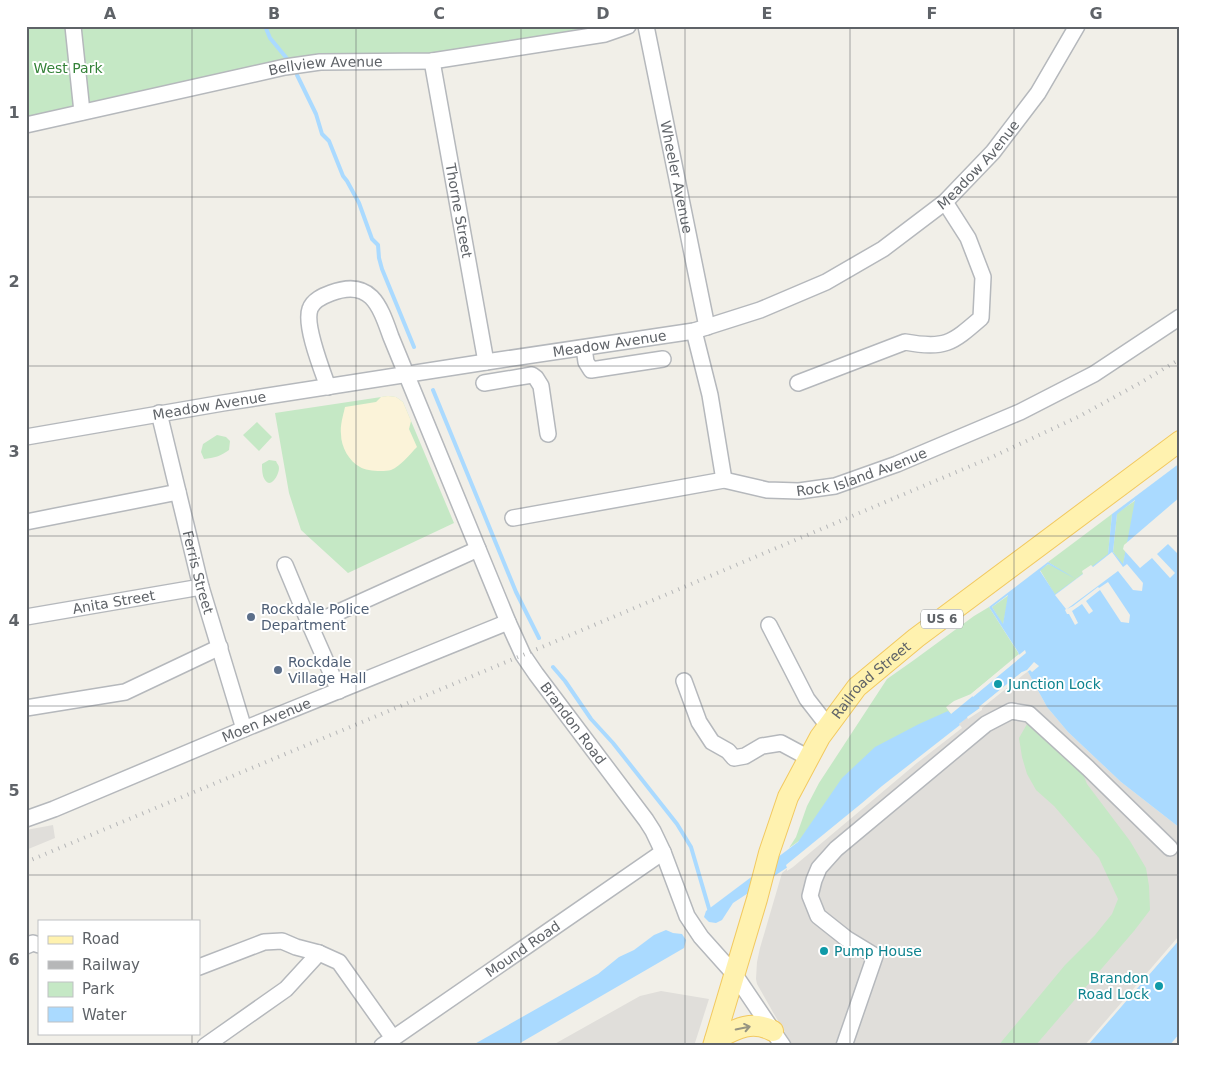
<svg xmlns="http://www.w3.org/2000/svg" width="1206" height="1072" font-family="'DejaVu Sans',sans-serif">
	<rect width="100%" height="100%" fill="#f1efe8"/>
	<path fill="#e0deda" d="M1027,670L1047,707L1068,732L1121,782L1180,828V939L1087,1046H793L774,1014L757,984L756,979L757,962L760,948L782,873L959,724L1022,672Z
		M53,825L55,838L26,850V830Z
		M661,991L709,999L694,1046H551L640,996Z"/>
	<path fill="#c5e8c5" d="M26,26H605L439,54H397L26,120Z
		M388,396L396,397L403,402L454,523L348,573L301,530L289,493L275,413Z
		M257,422L272,437L259,451L243,435Z
		M217,435L226,437L230,441L229,450C221,456 214,458 204,459L201,452L203,444Z
		M269,460L276,461C277,464 279,465 279,468C279,475 271,489 265,480C262,476 262,468 262,464Z
		M1136,500L1123,565L1113,552L1117,513Z
		M1112,514L1108,555L1055,595L1040,570L1048,564L1059,569L1048,562Z
		M1009,595L1003,625L992,607Z
		M989,607L1019,654L971,694L954,701L946,707L951,714L944,740L789,848L796,837L807,806L819,783L887,679L914,660L974,616Z
		M1027,724L1083,774L1087,784L1130,841L1146,868L1149,886L1150,910L1134,931L1035,1046H998L1065,965L1095,935L1112,914L1118,899L1099,858L1054,806L1036,790L1027,774L1022,757L1019,738Z"/>
	<path fill="#fbf3d9" d="M388,396L396,397L403,402L411,421L409,429L417,447C409,455 401,466 391,470C383,472 366,471 360,467C349,461 341,447 341,434C340,425 343,416 345,407L376,402L381,397Z"/>
	<path fill="#aadaff" fill-rule="evenodd" d="M1180,463V828L1121,782L1068,732L1047,707L1028,672H1022L979,707L980,708L959,724L961,727L791,865L733,903L722,920L716,923L709,922L704,917L706,911L798,842L842,778L875,747L919,724L948,711L951,714L1020,657L1018,652L989,607L1048,562L1076,579L1108,554L1112,514ZM1135,500L1123,564L1113,552L1117,514ZM1048,564L1076,579L1055,594L1040,571ZM1008,595L1003,624L992,607Z
		M666,930L673,933L682,934L686,940L684,948L515,1046H471L598,974L619,957L634,950L654,935Z
		M1180,939V1033L1169,1046H1087Z"/>
	<path fill="#f1efe8" d="M1180,497V556L1168,544L1157,554L1175,573L1170,578L1152,558L1140,568L1123,549L1124,545Z
		M1112,552L1123,567L1127,564L1143,583L1142,591L1133,590L1118,571L1067,609L1073,606L1098,587L1099,588L1108,582L1130,615L1129,623L1121,622L1100,590L1086,601L1093,611L1089,614L1082,604L1072,611L1078,623L1075,625L1069,614H1067L1065,610L1066,609L1055,595L1083,574L1082,571L1091,565L1093,567Z
		M1025,650L1026,653L973,697L971,694Z
		M1034,662L1039,666L1038,667L1032,672L1030,670L1023,675L982,708V710L968,719L967,717L980,708L979,707L1022,672L1027,670Z
		M960,725L962,728L963,727L962,728L917,763L793,867L787,871V868L786,865L862,803L882,786Z
		M1178,937H1180V939L1087,1046H1084Z"/>
	<g fill="none" stroke-linecap="round" stroke-linejoin="round">
		<path stroke="#aadaff" stroke-width="4" d="M265,26L270,38L289,61
			M297,75L316,114L322,134L329,141L343,176L347,181L359,203L372,239L378,245L379,258L382,269L414,347
			M433,390L516,592L539,638
			M553,667L565,681L591,719L613,743L677,824L691,847L710,912"/>
		<g stroke="#b5b8bc" stroke-width="18">
			<g id="minor">
				<path d="M73,26L82,112"/>
				<path id="s1" d="M646,26L707,327"/>
				<path id="s2" d="M432,61L486,362"/>
				<path id="s3" d="M26,125L285,67L320,62L432,61L605,34L628,26"/>
				<path d="M694,331L710,395L724,480"/>
				<path d="M584,348L586,362L591,370L663,359"/>
				<path d="M484,383L532,375L536,378L541,386L548,434"/>
				<path d="M798,383L905,342C945,349 951,344 981,318L983,277L968,238L945,202"/>
				<path id="s4" d="M328,387C322,370 304,325 310,309C313,300 323,296 331,293C371,278 380,306 391,337L508,622L523,655L536,674L646,820L653,831L663,852L687,916L701,937L735,975L783,1046"/>
				<path id="s5" d="M159,413L201,587L244,729"/>
				<path id="s6" d="M26,437L223,403L486,362L694,331L760,310L826,282L883,249L945,202L993,152L1038,93L1077,26"/>
				<path id="s7" d="M513,518L724,480L767,490L799,491L835,486L897,464L1020,412L1094,374L1180,317"/>
				<path d="M26,522L178,492"/>
				<path d="M285,565L310,625L478,549"/>
				<path id="s8" d="M26,617L201,587"/>
				<path d="M310,625L339,691"/>
				<path d="M769,625L807,699L828,726"/>
				<path d="M684,681L699,722L712,742L728,751L734,758L745,756L762,746L781,743L809,758"/>
				<path d="M26,708L125,692L220,647"/>
				<path id="s9" d="M26,819L54,809L244,729L508,622"/>
				<path d="M26,946L33,943L39,945"/>
				<path d="M199,967L264,942L282,941L296,947L319,953L339,962L393,1038"/>
				<path d="M205,1046L286,989L319,953"/>
				<path id="s10" d="M382,1046L663,852"/>
				<path d="M844,1046L875,956L847,939L818,916L810,896L814,880L819,868L836,849L986,724L1011,711L1029,714L1088,768L1170,848"/>
			</g>
		</g>
		<g stroke="#f2c960" stroke-width="22">
			<g id="major">
				<path d="M715,1040C734,1030 751,1019 773,1031"/>
				<path id="s11" d="M713,1046L757,899L769,853L788,797L820,737L857,687L916,638L1180,441"/>
			</g>
		</g>
		<use href="#minor" stroke="#fff" stroke-width="15"/>
		<use href="#major" stroke="#fff2af" stroke-width="20"/>
		<path stroke="#b6b7b8" stroke-width="4" stroke-dasharray="1 6" stroke-linecap="butt" d="M26,862L523,655L992,457L1080,416L1140,383L1180,359"/>
	</g>
	<defs><path id="oneway-shaft" d="M-6 0H5M1.5-3L5.5 0L1.5 3" fill="none" stroke-width="1.6" stroke-linecap="round" stroke-linejoin="round" transform="scale(1.25)"/></defs>
	<use stroke="#979581" href="#oneway-shaft" transform="translate(743 1028) rotate(-12)"/>
	<path fill="none" stroke="#5f6368" stroke-width="1" stroke-opacity="0.55" d="M192,26V921M356,26V1046M521,26V1046M685,26V1046M850,26V1046M1014,26V1046M26,197H1180M26,366H1180M26,536H1180M26,706H1180M26,875H1180M192,1033V1046"/>
	<g fill="#5c6f8a" stroke="#fff" stroke-width="2">
		<circle cx="251" cy="617" r="5"/>
		<circle cx="278" cy="670" r="5"/>
	</g>
	<g fill="#0f9aa8" stroke="#fff" stroke-width="2">
		<circle cx="998" cy="684" r="5"/>
		<circle cx="824" cy="951" r="5"/>
		<circle cx="1159" cy="986" r="5"/>
	</g>
	<g text-anchor="middle" stroke-width="4" stroke-linejoin="round" paint-order="stroke">
		<rect fill="#fff" stroke="#8f9295" stroke-width="1" x="921" y="609.5" width="42" height="19" rx="4"/>
		<g font-size="12" font-weight="bold" fill="#5f6368">
			<text x="942" y="623">US 6</text>
		</g>
		<g font-size="14" fill="#5f6368" stroke="#fff">
			<text dy="5" stroke="none"><textPath href="#s3" startOffset="306">Bellview Avenue</textPath></text>
			<text dy="5" stroke="none"><textPath href="#s6" startOffset="1011">Meadow Avenue</textPath></text>
			<text dy="5" stroke="none"><textPath href="#s1" startOffset="154">Wheeler Avenue</textPath></text>
			<text dy="5" stroke="none"><textPath href="#s2" startOffset="152">Thorne Street</textPath></text>
			<text dy="5" stroke="none"><textPath href="#s6" startOffset="591">Meadow Avenue</textPath></text>
			<text dy="5" stroke="none"><textPath href="#s6" startOffset="186">Meadow Avenue</textPath></text>
			<text dy="5" stroke="none"><textPath href="#s7" startOffset="356">Rock Island Avenue</textPath></text>
			<text dy="5" stroke="none"><textPath href="#s5" startOffset="164">Ferris Street</textPath></text>
			<text dy="5" stroke="none"><textPath href="#s8" startOffset="89">Anita Street</textPath></text>
			<text dy="5" stroke="none"><textPath href="#s11" startOffset="405">Railroad Street</textPath></text>
			<text dy="5" stroke="none"><textPath href="#s9" startOffset="260">Moen Avenue</textPath></text>
			<text dy="5" stroke="none"><textPath href="#s4" startOffset="625">Brandon Road</textPath></text>
			<text dy="5" stroke="none"><textPath href="#s10" startOffset="171">Mound Road</textPath></text>
		</g>
		<g font-size="14" fill="#348238" stroke="#fff">
			<text x="68" y="73">West Park</text>
		</g>
		<g font-size="14" fill="#4e5e75" stroke="#fff" text-anchor="start">
			<text x="261" y="614">Rockdale Police<tspan x="261" dy="16">Department</tspan></text>
			<text x="288" y="667">Rockdale<tspan x="288" dy="16">Village Hall</tspan></text>
		</g>
		<g font-size="14" fill="#0d838f" stroke="#fff" text-anchor="start">
			<text x="1008" y="689">Junction Lock</text>
			<text x="834" y="956">Pump House</text>
			<text x="1149" y="983" text-anchor="end">Brandon<tspan x="1149" dy="16">Road Lock</tspan></text>
		</g>
	</g>
	<rect width="1206" height="1072" fill="none" stroke="#ffffff" stroke-width="55"/>
	<rect x="38" y="920" width="162" height="115" fill="#ffffff" stroke="#bfc1c3"/>
	<rect x="48" y="936" width="25" height="8" fill="#fff2af" stroke="#bfc1c3"/>
	<text x="82" y="944" font-size="15" fill="#5f6368">Road</text>
	<rect x="48" y="961" width="25" height="8" fill="#b6b7b8" stroke="#bfc1c3"/>
	<text x="82" y="970" font-size="15" fill="#5f6368">Railway</text>
	<rect x="48" y="982" width="25" height="15" fill="#c5e8c5" stroke="#bfc1c3"/>
	<text x="82" y="994" font-size="15" fill="#5f6368">Park</text>
	<rect x="48" y="1007" width="25" height="15" fill="#aadaff" stroke="#bfc1c3"/>
	<text x="82" y="1020" font-size="15" fill="#5f6368">Water</text>
	<rect x="28" y="28" width="1150" height="1016" fill="none" stroke="#5f6368" stroke-width="2"/>
	<g font-size="16" text-anchor="middle" font-weight="bold" fill="#5f6368">
		<text x="110" y="19">A</text>
		<text x="274" y="19">B</text>
		<text x="439" y="19">C</text>
		<text x="603" y="19">D</text>
		<text x="767" y="19">E</text>
		<text x="932" y="19">F</text>
		<text x="1096" y="19">G</text>
		<text x="14" y="118">1</text>
		<text x="14" y="287">2</text>
		<text x="14" y="457">3</text>
		<text x="14" y="626">4</text>
		<text x="14" y="796">5</text>
		<text x="14" y="965">6</text>
	</g>
</svg>
